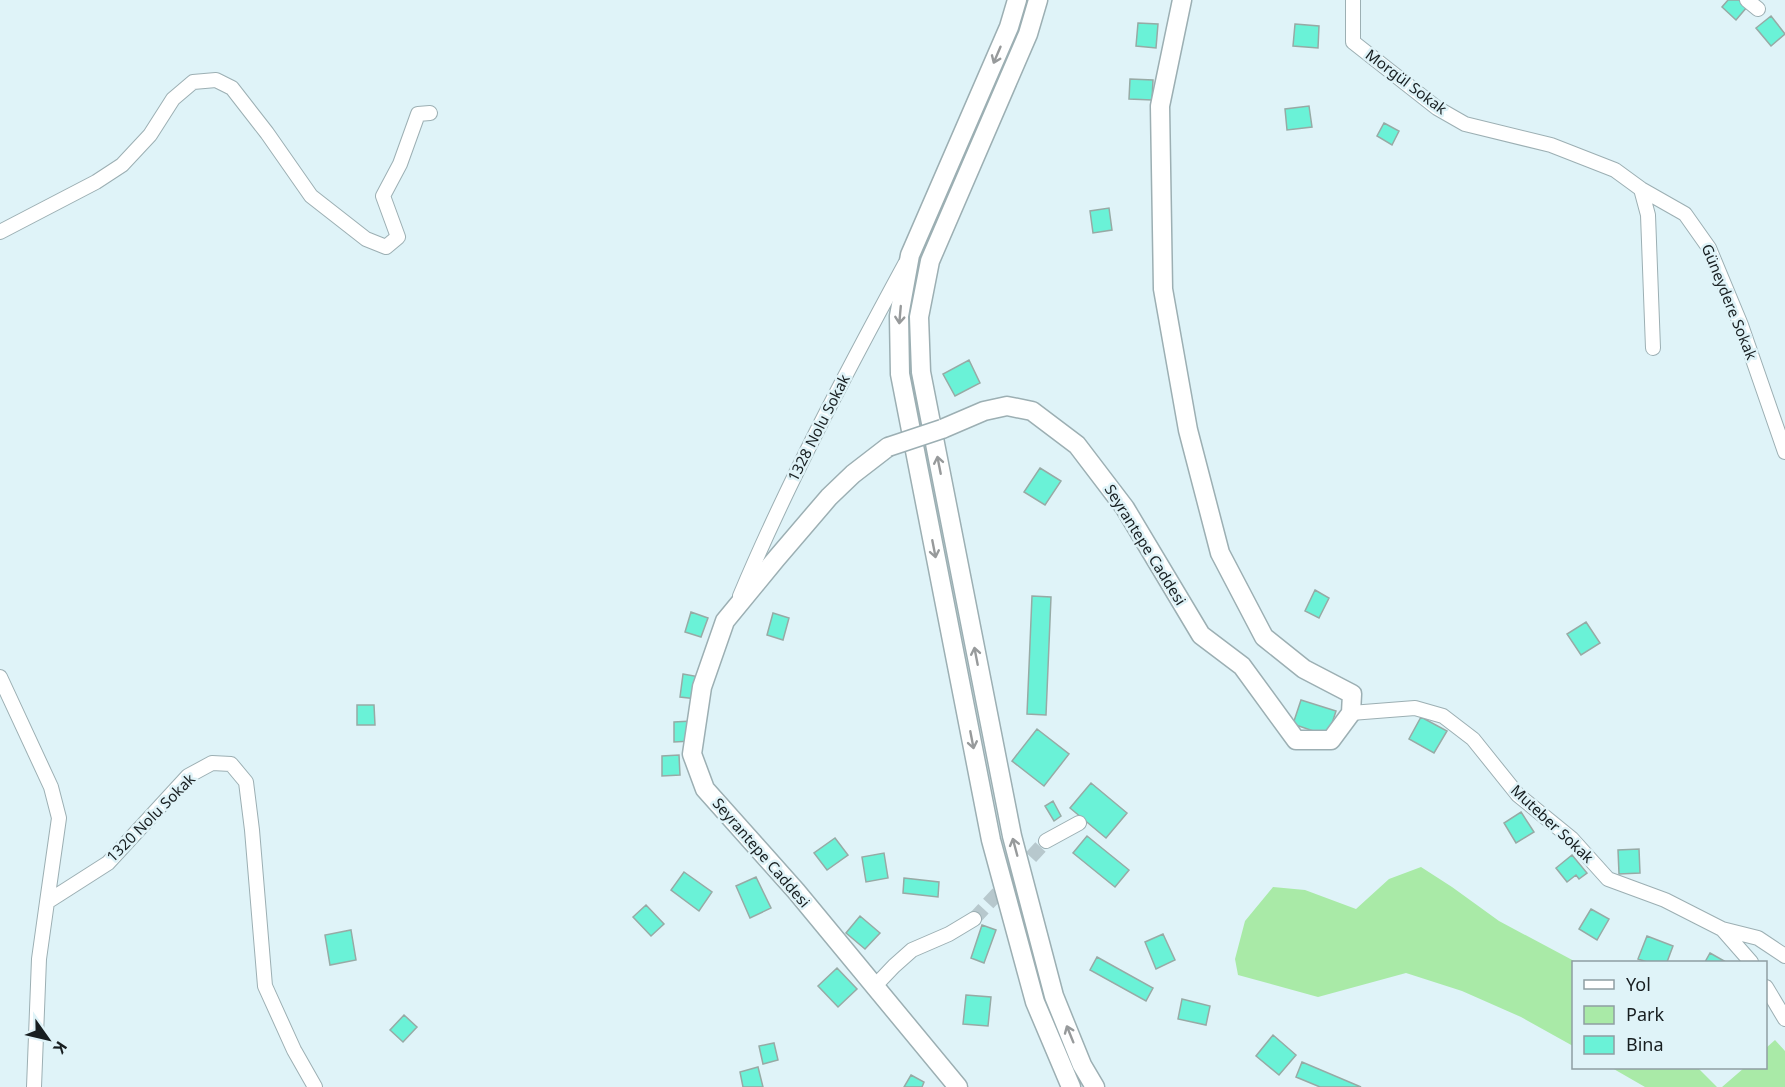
<svg xmlns="http://www.w3.org/2000/svg" width="1785" height="1087" font-family="'Noto Sans',sans-serif">
	<rect width="100%" height="100%" fill="#dff3f8"/>
	<path fill="#a9eaa7" d="M1421,867L1452,887L1499,921L1576,962H1574L1573,1046L1521,1017L1462,991L1406,973L1318,997L1238,975L1235,959L1245,921L1273,887L1305,890L1356,909L1389,879Z
		M1775,1040L1785,1051V1087H1722L1744,1068H1766V1048Z
		M1612,1068H1698L1717,1087H1645Z"/>
	<path fill="#6af2d7" stroke="#97aaa5" stroke-width="1.5" d="M1728,0H1739L1747,7L1736,20L1722,7Z
		M1771,16L1785,34L1771,46L1756,28Z
		M1138,23L1158,24L1156,48L1136,46Z
		M1295,24L1319,26L1318,48L1293,46Z
		M1130,79L1153,80L1152,100L1129,99Z
		M1309,106L1312,127L1287,130L1285,109Z
		M1384,123L1399,131L1392,145L1377,136Z
		M1109,208L1112,230L1093,233L1090,211Z
		M969,360L980,383L955,396L943,374Z
		M1040,468L1061,481L1045,505L1024,492Z
		M1315,590L1329,598L1319,618L1305,611Z
		M1032,596L1051,597L1046,715L1027,714Z
		M691,612L708,618L701,637L685,632Z
		M773,613L789,618L783,640L767,635Z
		M1586,622L1600,643L1581,655L1567,634Z
		M683,674L700,677L697,699L680,697Z
		M1301,700L1336,711L1328,736L1293,724Z
		M357,705H374L375,725H357Z
		M1421,717L1447,731L1434,753L1409,739Z
		M692,721V741L674,742V722Z
		M1037,729L1069,754L1044,786L1012,761Z
		M679,755L680,775L662,776V756Z
		M1091,783L1127,813L1106,838L1070,808Z
		M1053,801L1061,816L1054,821L1045,806Z
		M1521,812L1534,832L1516,843L1504,823Z
		M1087,836L1129,870L1115,887L1073,853Z
		M835,838L848,855L827,870L814,853Z
		M1639,849L1640,873L1619,874L1618,850Z
		M884,853L888,878L866,882L862,857Z
		M1572,855L1587,873L1579,879L1576,875L1567,882L1556,868Z
		M684,872L712,892L699,911L671,890Z
		M756,877L771,908L750,918L736,886Z
		M904,878L939,882L938,897L903,893Z
		M646,905L664,924L651,936L633,917Z
		M1591,909L1609,919L1597,940L1579,929Z
		M860,916L880,933L865,949L846,933Z
		M982,925L996,930L984,963L971,958Z
		M351,930L356,960L330,965L325,935Z
		M1163,934L1175,960L1156,969L1145,942Z
		M1647,936L1673,946L1667,962H1647L1638,959Z
		M1710,953L1726,962H1705Z
		M1097,957L1153,988L1146,1001L1090,970Z
		M837,968L857,989L838,1007L818,986Z
		M966,995L991,997L988,1026L963,1024Z
		M1182,999L1210,1006L1206,1025L1178,1019Z
		M404,1015L417,1027L403,1042L390,1030Z
		M1273,1035L1296,1055L1279,1075L1256,1056Z
		M774,1043L778,1060L763,1064L759,1046Z
		M1302,1062L1361,1087H1320L1296,1077Z
		M758,1067L763,1087H743L740,1072Z
		M911,1075L924,1082L922,1087H904Z"/>
	<g fill="none" stroke-linecap="round" stroke-linejoin="round">
		<path stroke="#b7c8cd" stroke-width="14" stroke-dasharray="14 7" stroke-linecap="butt" d="M974,919L1046,841"/>
		<g stroke="#9cafb3" stroke-width="16">
			<path id="street" d="M1353,0V42L1437,108L1465,124L1551,145L1615,170L1641,189L1685,214L1709,248L1741,325L1785,452
				M1747,0L1758,9
				M1641,189L1648,215L1653,348
				M0,232L96,182L122,165L150,135L173,99L193,82L216,80L232,88L267,133L311,196L366,239L386,247L398,237L383,196L400,164L418,114L430,113
				M740,596C788,482 846,373 905,264
				M0,677L51,787L59,818L47,902L108,863L188,776L212,763L231,764L246,782L252,830L265,986L294,1050L315,1087
				M1351,713L1415,708L1443,716L1473,739L1518,795L1572,839L1608,879L1665,900L1722,929L1751,962
				M1046,841L1079,823
				M1722,929L1758,938L1785,956
				M874,987L894,966L912,950L949,934L974,919
				M1766,987L1785,1019
				M34,1087L39,959L47,902"/>
		</g>
		<g stroke="#9cafb3" stroke-width="21">
			<path id="secondary" d="M1017,0L1009,27L910,255L899,316L900,374L991,840L1035,1002L1071,1087
				M1038,0L1028,34L930,261L919,317L921,372L1012,836L1054,996L1082,1065L1095,1087
				M942,429L984,411L1007,406L1032,411L1077,445L1125,508L1201,635L1242,666L1296,740H1331L1351,713L1352,694L1304,669L1264,637L1220,553L1188,430L1163,289L1160,106L1182,0
				M888,447L853,474L829,497L776,559L725,621L702,687L692,754L705,789L796,891L958,1087"/>
		</g>
		<use href="#street" stroke="#fff" stroke-width="14"/>
		<use href="#secondary" stroke="#fff" stroke-width="18"/>
		<g stroke="#9cafb3" stroke-width="21" stroke-linecap="butt">
			<path id="secondary-bridge" d="M888,447L942,429"/>
		</g>
		<use href="#secondary-bridge" stroke="#fff" stroke-width="18"/>
	</g>
	<defs><path id="oneway-shaft" d="M-6 0H5M1.5-3L5.5 0L1.5 3" fill="none" stroke-width="1.6" stroke-linecap="round" stroke-linejoin="round" transform="scale(1.5)"/></defs>
	<g stroke="#979a9b">
		<use href="#oneway-shaft" transform="translate(997 55) rotate(113)"/>
		<use href="#oneway-shaft" transform="translate(900 315) rotate(95)"/>
		<use href="#oneway-shaft" transform="translate(939 465) rotate(-101)"/>
		<use href="#oneway-shaft" transform="translate(934 549) rotate(79)"/>
		<use href="#oneway-shaft" transform="translate(976 656) rotate(-101)"/>
		<use href="#oneway-shaft" transform="translate(972 740) rotate(79)"/>
		<use href="#oneway-shaft" transform="translate(1015 847) rotate(-105)"/>
		<use href="#oneway-shaft" transform="translate(1070 1034) rotate(-112)"/>
	</g>
	<g text-anchor="middle" stroke-width="5" stroke-linejoin="round" paint-order="stroke">
		<g font-size="15" fill="#171e20" stroke="#dff3f8">
			<text transform="translate(1406 82) rotate(37)" y="5">Morgül Sokak</text>
			<text transform="translate(1729 302) rotate(68)" y="5">Güneydere Sokak</text>
			<text transform="translate(819 428) rotate(-63)" y="5">1328 Nolu Sokak</text>
			<text transform="translate(1145 545) rotate(58)" y="5">Seyrantepe Caddesi</text>
			<text transform="translate(151 818) rotate(-45)" y="5">1320 Nolu Sokak</text>
			<text transform="translate(1552 824) rotate(43)" y="5">Muteber Sokak</text>
			<text transform="translate(761 853) rotate(49)" y="5">Seyrantepe Caddesi</text>
		</g>
	</g>
	<rect x="1572" y="961" width="195" height="108" fill="#dff3f8" stroke="#8f9ea2" stroke-width="1.5"/>
	<rect x="1584" y="980" width="30" height="9" fill="#ffffff" stroke="#8f9ea2" stroke-width="1.5"/>
	<text x="1626" y="991" font-size="18" fill="#171e20">Yol</text>
	<rect x="1584" y="1006" width="30" height="18" fill="#a9eaa7" stroke="#8f9ea2" stroke-width="1.5"/>
	<text x="1626" y="1021" font-size="18" fill="#171e20">Park</text>
	<rect x="1584" y="1036" width="30" height="18" fill="#6af2d7" stroke="#8f9ea2" stroke-width="1.5"/>
	<text x="1626" y="1051" font-size="18" fill="#171e20">Bina</text>
	<g transform="translate(48 1039) rotate(124)" stroke="#dff3f8" stroke-width="4.5" paint-order="stroke">
	<path d="M0-4.5L10 22L0 15L-10 22Z" fill="#171e20"/>
	<text y="-9" font-size="16" font-weight="bold" text-anchor="middle" fill="#171e20">K</text>
	</g>
</svg>
